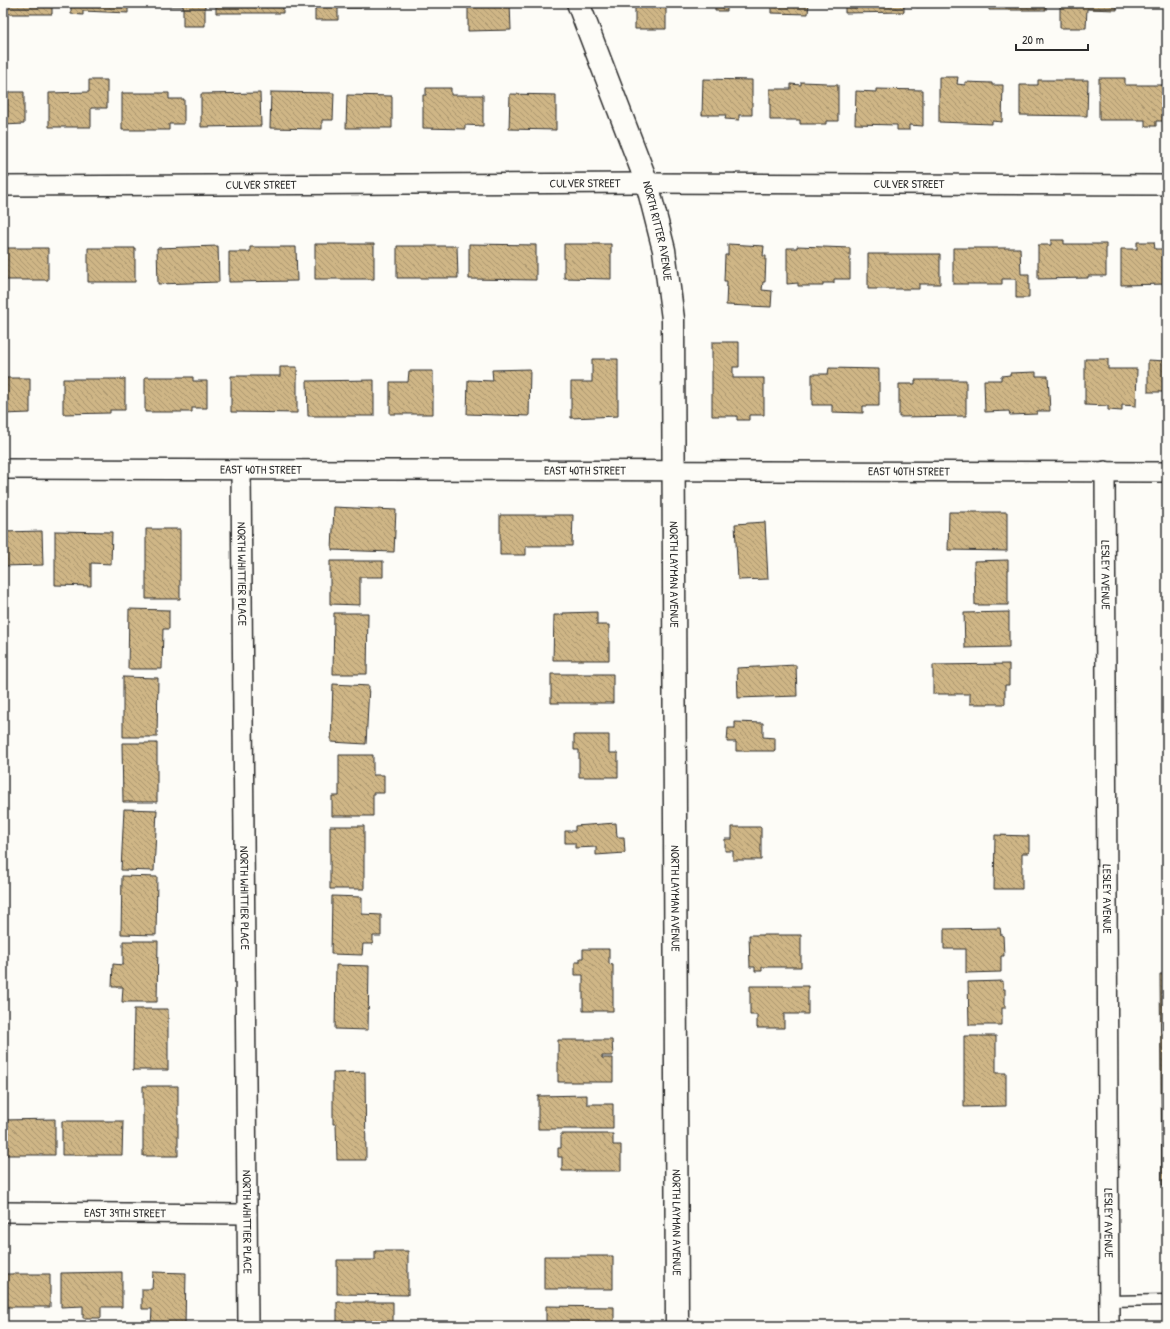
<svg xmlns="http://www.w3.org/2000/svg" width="1170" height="1329" font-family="'Patrick Hand',sans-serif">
	<defs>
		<pattern id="building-back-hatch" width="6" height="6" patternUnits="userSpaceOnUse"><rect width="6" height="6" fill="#cfb686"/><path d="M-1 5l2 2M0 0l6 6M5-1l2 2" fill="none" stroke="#a8946e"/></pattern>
	</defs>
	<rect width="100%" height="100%" fill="#fdfcf7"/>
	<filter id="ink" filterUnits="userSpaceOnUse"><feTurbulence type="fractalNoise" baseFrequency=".025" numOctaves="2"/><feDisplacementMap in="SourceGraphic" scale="8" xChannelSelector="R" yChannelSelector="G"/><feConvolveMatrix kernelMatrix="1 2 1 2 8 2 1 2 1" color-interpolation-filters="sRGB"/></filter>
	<g filter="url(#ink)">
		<path fill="url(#building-back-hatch)" stroke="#2b2b2b" d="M3,3H52V14H3Z
			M71,3H128V13L83,11V15L71,14Z
			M140,3H205V26H183V6H140Z
			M216,3H283V13H216Z
			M294,3H361V8H338V20H315V8H294Z
			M468,3L510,4L511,30L468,31Z
			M631,3H666V29H635V6H631Z
			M715,3H760V6H727V11H715Z
			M771,3H809L808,14L771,13Z
			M845,3H904V12L845,13Z
			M916,3H974L975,6L916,7Z
			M989,3H1046V10H989Z
			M1060,3H1117V10L1087,9L1086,28H1060Z
			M939,77H958L957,84L965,85V82L992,83V85H1003L1002,122L992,121V124L939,122Z
			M1099,78H1125V85H1167V121H1156V126H1145V120H1099Z
			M703,79L752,80V115H739V120L725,119L726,115H702Z
			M89,80H107V108H91V127H49V93L89,92Z
			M1038,80H1088L1087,116L1020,115V85H1038Z
			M801,82L827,83V85H838V121H826V124H800V120H770V89H791V84L801,85Z
			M426,88H451V95H483V126L465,125V129L423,128V95H426Z
			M876,89L923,90V126L909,125V130H897V125L855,124L856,91L876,92Z
			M3,92H24V124L3,125Z
			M271,92L334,93L333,120H322V129L270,128Z
			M122,93H169V99H184V124H169V130H122Z
			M260,93L261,126L201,127V94Z
			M510,94L556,95V130L509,129Z
			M347,95L392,96V128H346Z
			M1051,240H1064V244H1106V276H1088V278L1038,279V245H1051Z
			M1137,242H1154L1155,249H1167V284L1121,285V249H1137Z
			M315,244H374V279H315Z
			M469,244L536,245V280L469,279Z
			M564,244H611V279L564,278Z
			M728,244L764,246L763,256H766L765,282H763L762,290L772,291L771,307L726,305L727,281H724L725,255H728Z
			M218,246L219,282L158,284L157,248Z
			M397,246H457L458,278H397Z
			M797,246L850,248V279H834V283H823V286H798V283L787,284V248H797Z
			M250,247H296L297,281L229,282V252H250Z
			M3,248H48V280H3Z
			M88,248H135V282H88Z
			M953,248H1020L1021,274H1029V298H1016V279H1002V284H953Z
			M868,254H940V284H919V289H868Z
			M712,342H739V367H733V378H764V415H749V420H737V416H712Z
			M592,359H618V416L571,418V382H592Z
			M1085,359H1108V369H1137L1136,406L1122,405V411L1108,410V406L1085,405Z
			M1148,360L1167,361V392H1148Z
			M280,367H297V413L231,412V376H280Z
			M829,368L879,369V406H863V413L832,412V405H812V374H828Z
			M530,369L529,416L467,414L468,380L493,381L492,370Z
			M409,371H433V414H390V382H408Z
			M1036,372V376H1048L1050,411H1037V414L1010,415L1009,411L985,412L984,380H1001V376L1010,375V373Z
			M145,377H193V381H207V408H192V412H145Z
			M3,378H30V413L3,414Z
			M63,379H125V410H110V413L63,414Z
			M374,380V416H308L307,381Z
			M915,380H966V416L899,417V384H915Z
			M334,507L396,510L394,552L332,550Z
			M949,512H1007V551L948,550Z
			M500,515H573L572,546H526V555H500Z
			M765,522L768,579L738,580L735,524Z
			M146,529H180V599H146Z
			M42,531L43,565L3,566V532Z
			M55,531L112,532L111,564L91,563V586L55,585Z
			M1008,560V605H975L974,561Z
			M330,561H383V577H360V605L330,604Z
			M129,609L169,610V629H163L162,669H128Z
			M597,612V625H609V660H553L554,615H563V613Z
			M1009,612V647L965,648L964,613Z
			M334,613H368L367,674H333Z
			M1009,664V685H1005V704H970V694H933V665Z
			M796,665L797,696L738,698L737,668Z
			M551,674H613V703H551Z
			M123,677L158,678L157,737H123Z
			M333,684L369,686L366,744L331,742Z
			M735,722L763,723V737L775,738V751H736V742H727L728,728H735Z
			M574,735H609V753H618V777H579V750H574Z
			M122,743H157V802H123Z
			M339,755H373V775H384V793H373V816H332V796H339Z
			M124,809L157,810L154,871L121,870Z
			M616,823L617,837H624L625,853L596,855V847L575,848V843H565V831H575V826Z
			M330,826H364V889H330Z
			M732,827H761V860H733V851H725V839H732Z
			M995,835L1029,836V853H1022V889H994Z
			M122,876L157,877L156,935L121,934Z
			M332,896L362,897V914L381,915V936H373V944H363L362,955L331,954Z
			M1000,928L1001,935H1003L1004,956H1001V972L966,973V949H944V929Z
			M749,935H801V967H762V971H755V967H750Z
			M123,941H158L157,1002H122L123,987H112L113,964L123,965Z
			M583,949H609V964L613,965V1011H583V975H575V962H580V958H583Z
			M336,965L369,966L368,1030L335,1029Z
			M1160,974H1167V1185H1162Z
			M1003,981V989H1005V1008H1002V1025H969L968,982Z
			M750,986H808V1014H784V1028H757V1015H750Z
			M134,1009H168V1070H133Z
			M964,1036H996V1073H1006V1106L964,1107Z
			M558,1040H612L613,1056H602V1058H613V1082H558Z
			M365,1072L366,1160H337L336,1124H333V1073Z
			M143,1086H178V1156H143Z
			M587,1095V1104H613V1129H538V1096Z
			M55,1119V1155H3V1120Z
			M62,1121H123L122,1155H62Z
			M561,1134H613V1145H621V1171H562V1157H558V1148H561Z
			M375,1251H408V1295L337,1294V1260H375Z
			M544,1256H613V1289H544Z
			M122,1272V1307H101V1318H83V1306L61,1307V1273Z
			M153,1272L186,1273L185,1326H151L152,1309H142V1289H152Z
			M3,1274H50V1307H3Z
			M337,1302H393V1326H337Z
			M546,1306L614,1307V1326H546Z"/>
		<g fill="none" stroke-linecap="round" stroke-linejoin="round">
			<g stroke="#2b2b2b" stroke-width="13">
				<path id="service" d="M1109,1301L1167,1300"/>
			</g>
			<g stroke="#2b2b2b" stroke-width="22">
				<g id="minor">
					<path id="s1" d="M3,186L647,183L1167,185"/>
					<path id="s2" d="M3,469L1167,472"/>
					<path id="s3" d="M241,470L248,1326"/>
					<path id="s4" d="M1105,471L1109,1326"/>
					<path id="s5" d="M3,1212L247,1214"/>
				</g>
			</g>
			<g stroke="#2b2b2b" stroke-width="25">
				<g id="tertiary">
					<path id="s6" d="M578,3L647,183L664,250L673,319L677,1326"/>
				</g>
			</g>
			<use href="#service" stroke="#fdfcf7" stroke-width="10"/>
			<use href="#minor" stroke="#fdfcf7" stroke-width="19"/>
			<use href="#tertiary" stroke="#fdfcf7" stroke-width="22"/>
		</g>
	</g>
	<g text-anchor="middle" stroke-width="3" stroke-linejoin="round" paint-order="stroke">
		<g font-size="12" fill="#2b2b2b" stroke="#fdfcf7">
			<text dy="4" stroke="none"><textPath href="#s1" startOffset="582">CULVER STREET</textPath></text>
			<text dy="4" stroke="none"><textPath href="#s1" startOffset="906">CULVER STREET</textPath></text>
			<text dy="4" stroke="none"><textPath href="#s1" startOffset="258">CULVER STREET</textPath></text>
			<text dy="4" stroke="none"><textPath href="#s6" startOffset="242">NORTH RITTER AVENUE</textPath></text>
			<text dy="4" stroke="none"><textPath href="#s2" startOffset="258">EAST 40TH STREET</textPath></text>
			<text dy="4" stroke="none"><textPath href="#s2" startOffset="582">EAST 40TH STREET</textPath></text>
			<text dy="4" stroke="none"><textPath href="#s2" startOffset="906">EAST 40TH STREET</textPath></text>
			<text dy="4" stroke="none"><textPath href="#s3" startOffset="104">NORTH WHITTIER PLACE</textPath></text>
			<text dy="4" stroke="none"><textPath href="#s6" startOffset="587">NORTH LAYMAN AVENUE</textPath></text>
			<text dy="4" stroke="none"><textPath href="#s4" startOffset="104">LESLEY AVENUE</textPath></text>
			<text dy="4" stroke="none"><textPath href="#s3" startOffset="428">NORTH WHITTIER PLACE</textPath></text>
			<text dy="4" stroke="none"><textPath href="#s6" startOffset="911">NORTH LAYMAN AVENUE</textPath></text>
			<text dy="4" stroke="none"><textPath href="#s4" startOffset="428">LESLEY AVENUE</textPath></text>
			<text dy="4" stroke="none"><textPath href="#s5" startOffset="122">EAST 39TH STREET</textPath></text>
			<text dy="4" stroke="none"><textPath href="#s3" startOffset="752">NORTH WHITTIER PLACE</textPath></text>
			<text dy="4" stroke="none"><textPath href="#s6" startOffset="1235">NORTH LAYMAN AVENUE</textPath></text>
			<text dy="4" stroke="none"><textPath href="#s4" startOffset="752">LESLEY AVENUE</textPath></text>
		</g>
	</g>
	<rect width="1170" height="1329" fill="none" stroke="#fdfcf7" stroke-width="16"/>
	<rect x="8" y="8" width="1154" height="1313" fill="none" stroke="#2b2b2b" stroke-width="1.5" filter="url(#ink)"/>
	<path d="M1016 44v6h72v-6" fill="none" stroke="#2b2b2b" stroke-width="2"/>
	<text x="1022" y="44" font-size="12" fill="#2b2b2b" stroke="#fdfcf7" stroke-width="3" paint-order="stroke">20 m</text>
</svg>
